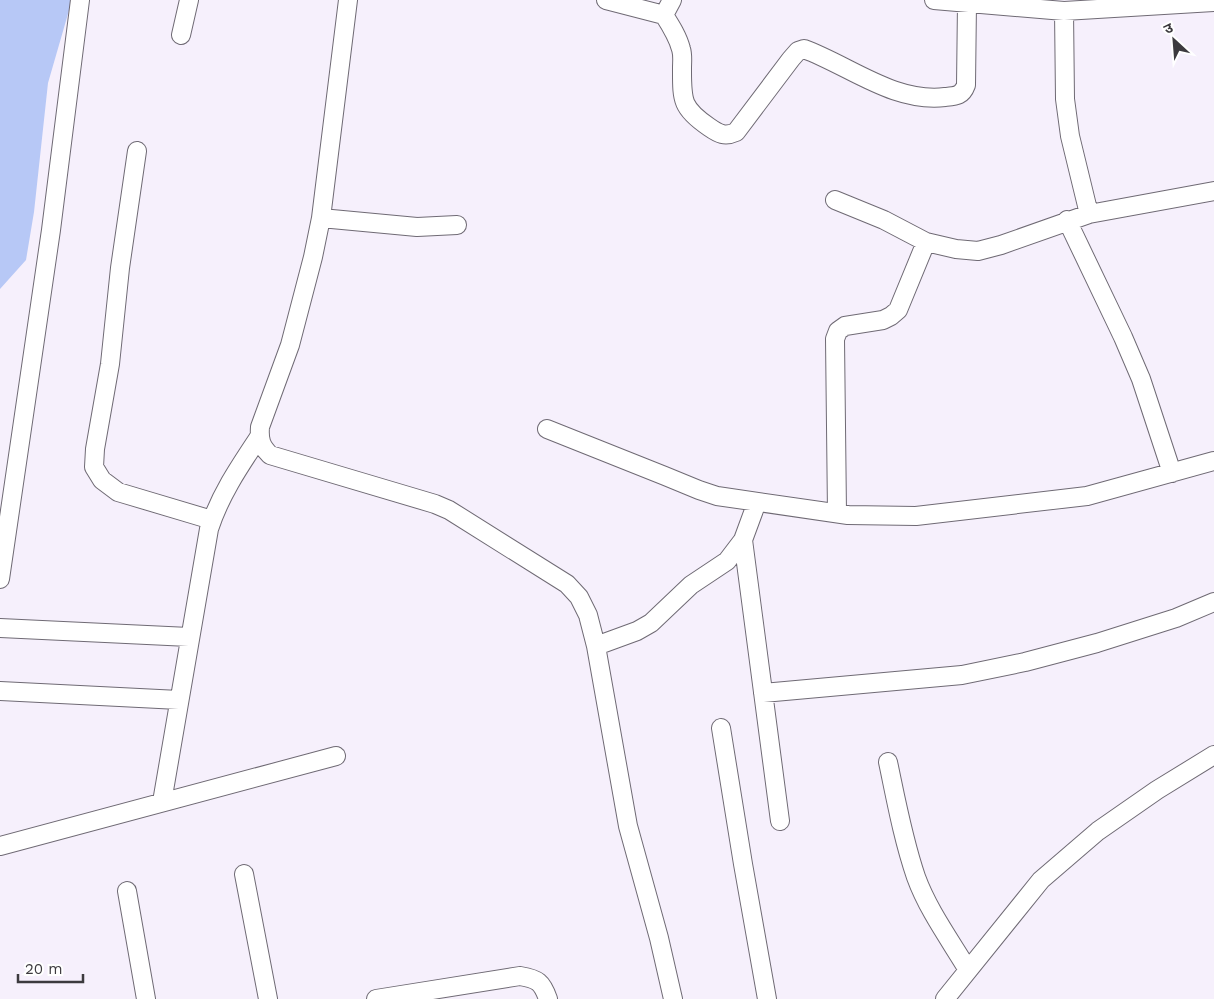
<svg xmlns="http://www.w3.org/2000/svg" width="1214" height="999" font-family="'Work Sans','Noto Sans Devanagari',sans-serif">
	<rect width="100%" height="100%" fill="#f6f0fc"/>
	<path fill="#b7c8f6" d="M0,0H72L48,83L34,212L26,260L0,289Z"/>
	<g fill="none" stroke-linecap="round" stroke-linejoin="round">
		<g stroke="#6f6a74" stroke-width="20">
			<path id="street" d="M348,0L321,218L313,257L290,345L260,427C259,440 261,446 270,455L435,504L449,510L567,584L579,597L588,615L596,646L628,826L659,938L673,999
				M606,0L664,15L672,0
				M934,0L1064,11L1214,2
				M1064,11L1065,99L1070,136L1089,214
				M664,15C671,26 678,37 681,49C683,55 682,62 682,68C682,100 681,108 709,127C719,134 725,137 736,132L791,59L798,51L804,49C850,66 894,103 945,97C956,96 962,96 966,85L967,3
				M181,35L189,0
				M137,151L120,268L110,364L95,449L94,467L102,480L118,492L212,520
				M835,200L884,220L926,242L956,249L978,251L1001,245L1089,214L1214,191
				M321,218L417,227L457,225
				M1067,220L1123,337L1141,379L1172,473
				M547,429L665,476L699,490L717,496L848,515L916,516L1087,496L1214,461
				M837,513L835,339L838,331L845,326L883,320L891,316L898,310L926,242
				M743,540L780,821
				M0,579L51,230L80,0
				M0,628L189,637
				M596,646L637,631L651,623L691,585L727,561L743,540L757,502
				M0,691L179,700
				M763,693L962,675L1025,662L1097,643L1176,618L1214,602
				M721,728L743,864L767,999
				M888,762C896,800 903,839 916,877C928,910 950,940 968,970
				M162,802L209,529C220,495 239,467 259,437
				M0,846L336,756
				M244,874L268,999
				M127,891L146,999
				M376,999L520,976C538,979 542,982 548,999
				M945,999L1041,880L1098,831L1157,790L1214,755"/>
		</g>
		<use href="#street" stroke="#fff" stroke-width="18"/>
	</g>
	<g transform="translate(1174 40) rotate(334)" stroke="#ffffff" stroke-width="4" paint-order="stroke">
	<path d="M0-4L9 19L0 12L-9 19Z" fill="#3c3a3e"/>
	<text y="-8" font-size="14" font-weight="bold" text-anchor="middle" fill="#3c3a3e">उ</text>
	</g>
	<path d="M18 974v8h65v-8" fill="none" stroke="#3c3a3e" stroke-width="2.5"/>
	<text x="25" y="974" font-size="15" fill="#3c3a3e" stroke="#ffffff" stroke-width="4" paint-order="stroke">20 m</text>
</svg>
